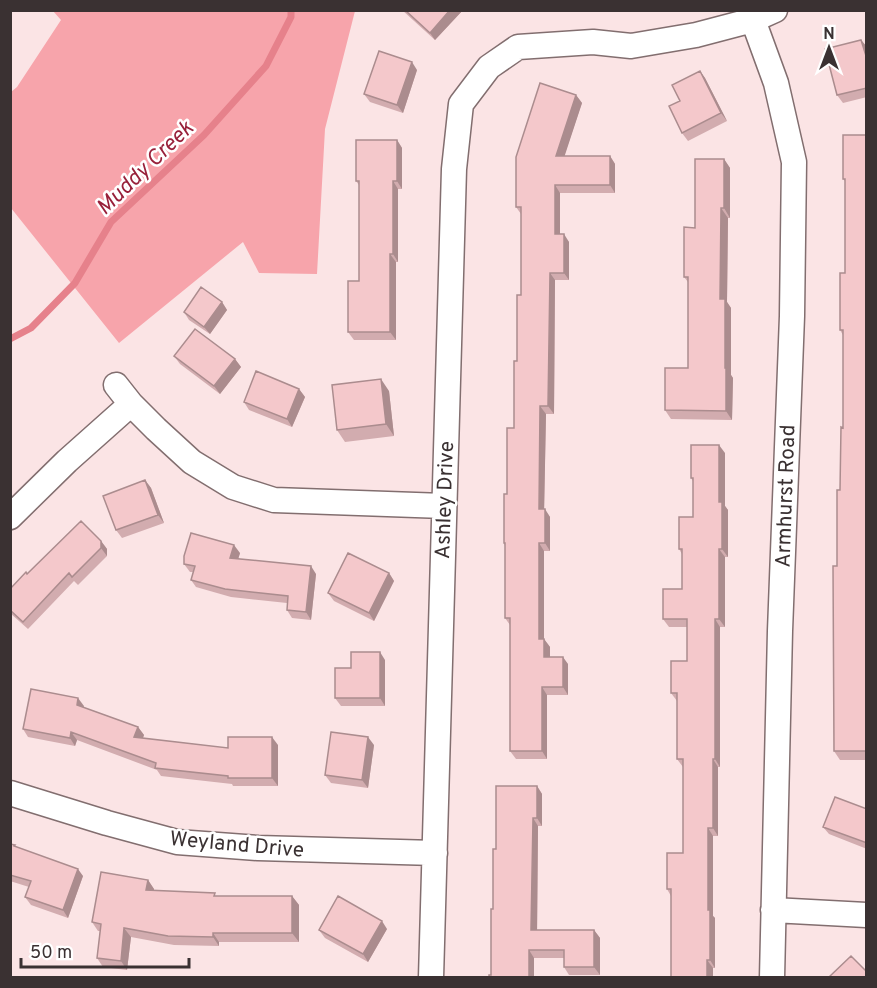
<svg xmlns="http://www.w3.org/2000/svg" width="877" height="988" font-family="Overpass,sans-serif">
	<rect width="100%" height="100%" fill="#fbe4e5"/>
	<path fill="#f7a4ab" d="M53,11H355L325,129L317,274L259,273L243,242L119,343L11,208V92L17,87L61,20Z"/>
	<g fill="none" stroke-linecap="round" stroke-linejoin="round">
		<path stroke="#e6818b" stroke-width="7" d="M10,339L31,328L75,283L111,222L204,135L266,66L291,17V10"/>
		<g stroke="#826e6f" stroke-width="27">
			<path id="minor" d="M753,20L776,83L794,162L792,316L780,631L772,978
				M116,385L131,404L156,429L192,462L233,487L274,500L444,506
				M10,517L67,461L131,404
				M10,793L107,823L177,842L258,848L435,853
				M773,910L866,915
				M431,978L454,169L461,104L489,67L518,47L593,42L631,46L696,35L753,20L775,10"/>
		</g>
		<use href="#minor" stroke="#fff" stroke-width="24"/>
	</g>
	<path fill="#d2acaf" d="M402,10H463L435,40Z
		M861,40L867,47V97L843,103L837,95Z
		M417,70L403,113L370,102L364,94Z
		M700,71L705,78L727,121L688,141L682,133L680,101Z
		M576,95L582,103L564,156H610L615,164V193H560V234L569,242V280H555L554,414H546L544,509L550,517V551H544V639L550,647V657L568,664V695H547V759H516L510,751V625L505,618V546L504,543L507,494L514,428L521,295V214L516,207Z
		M867,135V760H840L834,751L837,566L843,428V335L840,330L845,273V181L843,179Z
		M397,140L402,148V189H398V262H396V340H354L348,332L359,281V185L356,181Z
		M724,159L730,168V218H728L727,302L731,308V375L733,378L732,420L671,419L665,410L688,368V282L684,277L695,228Z
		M222,302L227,310L210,334L189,320L184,312Z
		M174,356L235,359L241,367L220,394L180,364Z
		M299,389L305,397L292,427L249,410L244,402Z
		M389,391L394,436L345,442L337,430Z
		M725,453V506L728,510V557H725V627H720V767H718V836H713V916L715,918V968H713V978L671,896L667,889L683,853V767L677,759V701L671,693L687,661V627H669L663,619L682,589V554L679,549L693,517V481L691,478Z
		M145,480L151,488L164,523L122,538L116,530Z
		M101,541L107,549V556L78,585L74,581L28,629L10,613V589L27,574Z
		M240,553L238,559L316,574L311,620L292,618L287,610V603L231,597L196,587L191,580L193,572H190L184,564Z
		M389,573L394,581L374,621L334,601L328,593Z
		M385,660V706H341L335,698L351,668Z
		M84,706L83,707L138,727L144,735L143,738L228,748L278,745V786H233L232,784L161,776L157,770L77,740L75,746L28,737L23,729Z
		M374,745L368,788L331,783L325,775Z
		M537,786L542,794V826H538L537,930H594L600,938V975H569L564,967V958H534V978L491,975L496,849Z
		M867,809V849L829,834L823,827Z
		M10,844L83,876L68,918L31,905L25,897L29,887L10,881Z
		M148,880L154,889V891L217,896H292L299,905V942H219V946L174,945L131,937L127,970L103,967L97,958L100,931H98L92,922Z
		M387,929L368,962L325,938L319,930Z"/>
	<path fill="#ab8c8e" d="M450,10H463L435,40L430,33Z
		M861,40L867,47V59Z
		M412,62L417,70L403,113L397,105Z
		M700,71L705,78L727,121L721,113Z
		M576,95L582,103L562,164L556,156Z
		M397,140L402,148V189L397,181Z
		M610,156L615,164V193L610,185Z
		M724,159L730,168V218L724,208Z
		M393,181L398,189V262L393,254Z
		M555,185L560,193V242L555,234Z
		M721,208L728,218L727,302L731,308V375L733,378L732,420L726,411L720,299Z
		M564,234L569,242V280L564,273Z
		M390,254L396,262V340L390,332Z
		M550,273L555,280L554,414L548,406Z
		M222,302L227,310L210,334L204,327Z
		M235,359L241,367L220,394L214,386Z
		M381,379L389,391L394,436L386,424Z
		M299,389L305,397L292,427L287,419Z
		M540,406L546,414L544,517L539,509Z
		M719,445L725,453V506L728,510V557L722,549L719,502Z
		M145,480L151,488L164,523L158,515Z
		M545,509L550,517V551L545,543Z
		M101,541L107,549V556L101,548Z
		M539,543L544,551V647L539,639Z
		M234,545L240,553L236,566L230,558Z
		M719,549L725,557V627L719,619Z
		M311,566L316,574L311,620L306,612Z
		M389,573L394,581L374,621L369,613Z
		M715,619L720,627V767L715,759Z
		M544,639L550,647V664L544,657Z
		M380,652L385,660V706L380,698Z
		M563,657L568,664V695L563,687Z
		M542,687L547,695V759L542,751Z
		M78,698L84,706L82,713L77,705Z
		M138,727L144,735L140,745L134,737Z
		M71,732L77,740L75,746L70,738Z
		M272,737L278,745V786L272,778Z
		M368,737L374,745L368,788L362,780Z
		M713,759L718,767V836L713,828Z
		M537,786L542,794V826L537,818Z
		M533,818L538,826L537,938L531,930Z
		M708,828L713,836V916L715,918V968L710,960L708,910Z
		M78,869L83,876L68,918L63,910Z
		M148,880L154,889L153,899L146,890Z
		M292,896L299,905V942L292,933Z
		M382,921L387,929L368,962L363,954Z
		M124,928L131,937L127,970L121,961Z
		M594,930L600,938V975L594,967Z
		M213,933L219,942V946L213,937Z
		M529,950L534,958V978H529Z
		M707,960L713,968V978H707Z"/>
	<path fill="#f4c8cb" stroke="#ab8c8e" stroke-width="1.5" d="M405,10H450L430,33Z
		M861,40L867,59V88L837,95L825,49Z
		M379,51L412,62L397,105L364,94Z
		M700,71L721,113L682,133L669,106L680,101L672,85Z
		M540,83L576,95L556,156H610V185H555V234H564V273H550L548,406H540L539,509H545V543H539V639H544V657H563V687H542V751H510V618H505V543H504V494H507V428H514V361H517V295H521V207H516V157Z
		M843,135H867V751H834L833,566H837V490H840L841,427L843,428V330H840V273H845V179H843Z
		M356,140H397V181H393V254H390V332H348V281H359V181H356Z
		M695,159H724V208H721L720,299H725V368H726V411L665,410V368H688V277H684V227L695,228Z
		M201,287L222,302L204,327L184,312Z
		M195,329L235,359L214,386L174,356Z
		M256,371L299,389L287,419L244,402Z
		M381,379L386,424L337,430L332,385Z
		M691,445H719V502H722V549H719V619H715V759H713V828H708V910H710V960H707V978H671V889H667V853H683V759H677V693H671V661H687V619H663V589H682V549H679V517H693V478H691Z
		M145,480L158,515L116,530L103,496Z
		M81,521L101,541V548L72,577L69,573L23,622L10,610V589L26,572L27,574Z
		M191,533L234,545L230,558L311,566L306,612L287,610L288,596L225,589L191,580L195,566L184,564V556Z
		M348,553L389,573L369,613L328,593Z
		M351,652H380V698H335V668H351Z
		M31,689L78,698L77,705L138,727L134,737L228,748V737H272V778H228V776L155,768L156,763L71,732L70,738L23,729Z
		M331,732L368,737L362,780L325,775Z
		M496,786H537V818H533L531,930H594V967H564V950H529V978H489V975H491V909H493V849H496Z
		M835,797L867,809V843L823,827Z
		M10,844L15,845L14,846L78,869L63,910L25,897L31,881L10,875Z
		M101,872L148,880L146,890L215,893L214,896H292V933H213V937L168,936L124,928L121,961L97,958L101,924L92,922Z
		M338,896L382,921L363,954L319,930Z
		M851,956L867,972V978H828Z"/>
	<g text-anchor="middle" stroke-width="5" stroke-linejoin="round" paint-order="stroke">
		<g font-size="21" fill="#3a3132" stroke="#fff">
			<text transform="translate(785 496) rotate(-88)" y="7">Armhurst Road</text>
			<text transform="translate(444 500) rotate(-88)" y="7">Ashley Drive</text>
			<text transform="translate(237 844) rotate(5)" y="7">Weyland Drive</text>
		</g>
		<g font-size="22" font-style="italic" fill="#98203a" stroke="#fff">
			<text transform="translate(144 167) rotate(-44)" y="8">Muddy Creek</text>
		</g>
	</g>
	<rect width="877" height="988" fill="none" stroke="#3a3132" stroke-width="24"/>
	<g transform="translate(829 48)" stroke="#ffffff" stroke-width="4.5" paint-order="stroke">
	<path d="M0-4.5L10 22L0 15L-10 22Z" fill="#3a3132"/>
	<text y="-9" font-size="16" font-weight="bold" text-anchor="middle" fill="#3a3132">N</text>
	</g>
	<path d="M21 958v9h168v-9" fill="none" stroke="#3a3132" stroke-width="3"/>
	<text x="30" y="958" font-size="18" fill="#3a3132" stroke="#ffffff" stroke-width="4.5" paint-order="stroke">50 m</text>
</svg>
